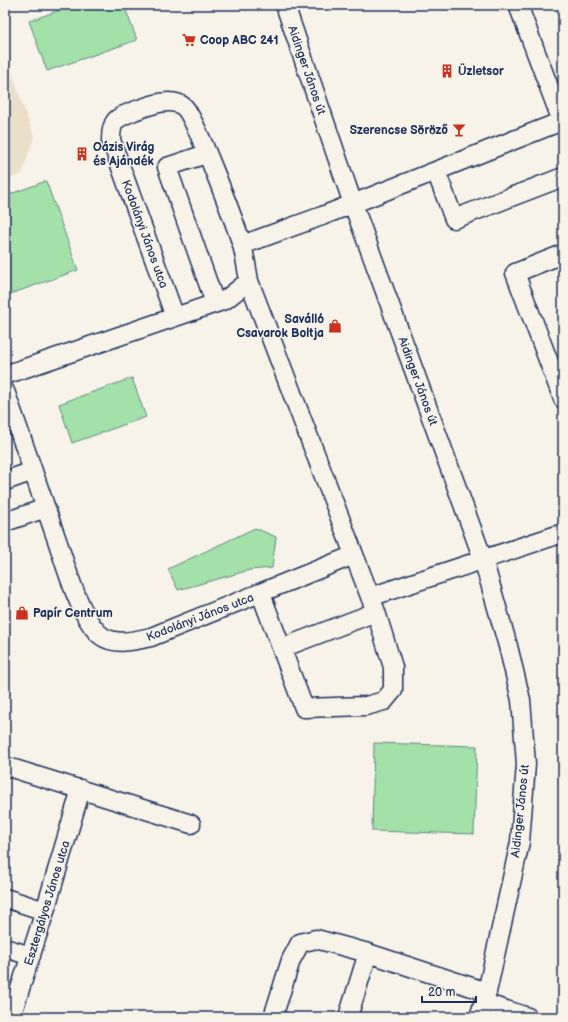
<svg xmlns="http://www.w3.org/2000/svg" width="568" height="1022" font-family="'Balsamiq Sans',sans-serif">
	<rect width="100%" height="100%" fill="#f7f3e8"/>
	<filter id="ink" filterUnits="userSpaceOnUse"><feTurbulence type="fractalNoise" baseFrequency=".025" numOctaves="2"/><feDisplacementMap in="SourceGraphic" scale="8" xChannelSelector="R" yChannelSelector="G"/><feConvolveMatrix kernelMatrix="1 2 1 2 8 2 1 2 1" color-interpolation-filters="sRGB"/></filter>
	<g filter="url(#ink)">
		<path fill="#eadfc9" d="M5,54L34,137L22,174L5,180Z"/>
		<path fill="#a3e1a9" stroke="#5f8884" d="M74,5H124L137,40L47,71L29,21Z
			M46,181L78,270L5,296V196Z
			M132,378L146,417L72,443L59,404Z
			M255,528L276,537L272,568L250,570L178,590L168,569Z
			M374,743L477,746L474,834L372,831Z"/>
		<g fill="none" stroke-linecap="round" stroke-linejoin="round">
			<g stroke="#1b2f5e" stroke-width="21">
				<path id="minor" d="M285,5L353,204L483,559L508,646L521,700L526,764L520,842L487,992L479,1017
					M518,5L563,124
					M206,154L167,167L215,303
					M436,171L454,219L563,177
					M242,245L322,216L562,121
					M563,254L515,273L563,399
					M175,317L111,140C111,120 116,118 134,111C148,106 171,96 184,107C195,116 236,226 242,245C245,256 247,269 249,281L376,612L393,667V690L384,701L366,706L304,708L261,594
					M5,375L225,300L249,281
					M5,391C23,441 40,492 58,543C66,567 79,613 97,632C111,647 134,641 151,637L354,555
					M5,481L33,471
					M5,522L46,508
					M370,597L563,533
					M282,648L376,612
					M5,766L191,824
					M5,898L45,911
					M5,948L31,956
					M484,1003L528,1017
					M11,1017L45,911L81,789
					M273,1017L291,960L300,943L316,939L368,953
					M348,1017L368,953L487,992"/>
			</g>
			<use href="#minor" stroke="#f7f3e8" stroke-width="18"/>
		</g>
	</g>
	<defs>
		<g id="supermarket-bare" transform="scale(1.08)"><path d="M-6-5.5h2.5l.6 2H6L4.5 2H-2.5L-4.4-4H-6ZM-1.5 3.2a1.3 1.3 0 1 0 .1 0ZM3 3.2a1.3 1.3 0 1 0 .1 0Z" fill="#c8321e" stroke="#f7f3e8" stroke-width="2.5" paint-order="stroke"/></g>
		<g id="building-bare" transform="scale(1.08)"><path d="M-4-6H4V6H1V3H-1V6H-4ZM-2.5-4.3h1.7v1.8h-1.7ZM.8-4.3h1.7v1.8H.8ZM-2.5-1h1.7V.8h-1.7ZM.8-1h1.7V.8H.8Z" fill="#c8321e" stroke="#f7f3e8" stroke-width="2.5" paint-order="stroke"/></g>
		<g id="bar-bare" transform="scale(1.08)"><path d="M-6-5H6L.8 .8V4.5H3.5V6h-7V4.5H-.8V.8Z" fill="#c8321e" stroke="#f7f3e8" stroke-width="2.5" paint-order="stroke"/></g>
		<g id="shop-bare" transform="scale(1.08)"><path d="M-5-2.5h2.3a2.7 3.5 0 0 1 5.4 0H5L5.5 6h-11ZM-1.5-2.5h3a1.5 2.3 0 0 0-3 0Z" fill="#c8321e" stroke="#f7f3e8" stroke-width="2.5" paint-order="stroke"/></g>
	</defs>
	<g fill-rule="evenodd">
		<use href="#supermarket-bare" x="189" y="40"/>
		<use href="#building-bare" x="447" y="71"/>
		<use href="#bar-bare" x="459" y="130"/>
		<use href="#building-bare" x="82" y="154"/>
		<use href="#shop-bare" x="335" y="326"/>
		<use href="#shop-bare" x="22" y="613"/>
	</g>
	<g text-anchor="middle" stroke-width="3" stroke-linejoin="round" paint-order="stroke">
		<g font-size="12" font-weight="bold" fill="#1b2f5e" stroke="#f7f3e8" text-anchor="start">
			<text x="200" y="44">Coop ABC 241</text>
			<text x="458" y="75">Üzletsor</text>
			<text x="448" y="134" text-anchor="end">Szerencse Söröző</text>
			<text x="93" y="151">Oázis Virág<tspan x="93" dy="14">és Ajándék</tspan></text>
			<text x="324" y="323" text-anchor="end">Saválló<tspan x="324" dy="14">Csavarok Boltja</tspan></text>
			<text x="33" y="617">Papír Centrum</text>
		</g>
		<g font-size="12" fill="#1b2f5e" stroke="#f7f3e8">
			<text transform="translate(307 70) rotate(71)" y="4">Aidinger János út</text>
			<text transform="translate(145 234) rotate(70)" y="4">Kodolányi János utca</text>
			<text transform="translate(418 381) rotate(70)" y="4">Aidinger János út</text>
			<text transform="translate(200 617) rotate(-21)" y="4">Kodolányi János utca</text>
			<text transform="translate(520 811) rotate(-84)" y="4">Aidinger János út</text>
			<text transform="translate(47 903) rotate(-73)" y="4">Esztergályos János utca</text>
		</g>
	</g>
	<rect width="568" height="1022" fill="none" stroke="#f7f3e8" stroke-width="20"/>
	<rect x="10" y="10" width="548" height="1002" fill="none" stroke="#1b2f5e" stroke-width="1.5" filter="url(#ink)"/>
	<path d="M422 996v6h54v-6" fill="none" stroke="#1b2f5e" stroke-width="2"/>
	<text x="428" y="996" font-size="12" fill="#1b2f5e" stroke="#f7f3e8" stroke-width="3" paint-order="stroke">20 m</text>
</svg>
